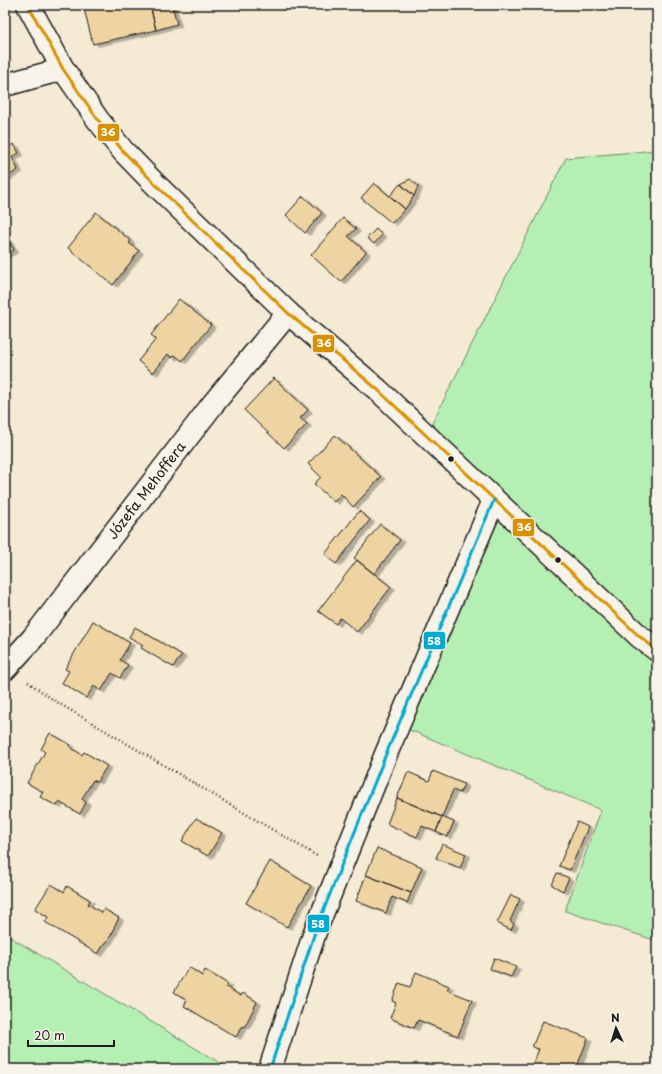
<svg xmlns="http://www.w3.org/2000/svg" width="662" height="1074" font-family="'Playpen Sans',sans-serif">
	<defs>
		<filter id="shadow"><feDropShadow dx="4.5" dy="2.5" stdDeviation="0" flood-color="#0004"/></filter>
	</defs>
	<rect width="100%" height="100%" fill="#f5ead3"/>
	<filter id="ink" filterUnits="userSpaceOnUse"><feTurbulence type="fractalNoise" baseFrequency=".025" numOctaves="2"/><feDisplacementMap in="SourceGraphic" scale="8" xChannelSelector="R" yChannelSelector="G"/><feConvolveMatrix kernelMatrix="1 2 1 2 8 2 1 2 1" color-interpolation-filters="sRGB"/></filter>
	<g filter="url(#ink)">
		<path fill="#b6efb3" stroke="#698668" d="M657,150V941L565,911L601,810L398,725L494,500L426,435L566,158Z
			M5,934L230,1069H12L5,1064Z"/>
		<path fill="#efd4a3" stroke="#1c1c1c" filter="url(#shadow)" d="M83,5H150L156,30L93,44Z
			M150,5H172L177,24L156,30Z
			M14,144L19,153L12,157L18,170L5,178V145L7,147Z
			M410,179L418,186L414,196L401,184Z
			M374,183L405,209L392,223L361,198Z
			M400,184L414,196L405,209L390,196Z
			M303,196L322,213L305,233L286,215Z
			M96,212L131,241L129,243L139,251L113,285L68,248Z
			M343,218L356,229L348,236L366,252L341,282L311,255Z
			M376,229L382,235L374,244L367,238Z
			M5,235L14,250L5,255Z
			M179,299L211,325L182,361L175,355L172,358L168,354L153,373L138,361L156,339L151,335Z
			M274,378L308,410L300,418L307,424L284,448L244,410Z
			M335,435L381,477L353,507L341,494L334,502L314,484L321,477L308,464Z
			M359,511L370,520L336,564L325,554Z
			M380,524L400,540L374,574L354,558Z
			M357,560L391,587L357,632L340,618L336,624L318,611Z
			M93,621L130,643L120,660L128,665L120,678L112,673L101,691L94,686L86,698L62,683L69,671L65,669Z
			M135,627L182,655L173,667L141,648L143,645L129,637Z
			M50,733L71,745L70,747L82,755L84,752L107,766L97,782L93,780L82,799L86,802L80,814L59,802L57,806L40,797L43,792L27,783L45,752L41,749Z
			M433,771L464,784L460,793L453,790L442,817L397,798L408,772L429,781Z
			M397,798L442,817L436,832L422,826L417,837L387,824Z
			M442,817L454,822L447,837L436,832Z
			M196,818L222,833L208,856L182,841Z
			M577,822L588,827L570,870L559,866Z
			M442,844L466,854L460,868L436,858Z
			M377,848L422,867L411,893L366,875Z
			M270,861L311,886L287,927L246,903Z
			M557,873L569,878L563,891L552,885Z
			M366,875L411,893L407,903L392,897L386,913L356,901Z
			M51,884L64,892L67,886L90,900L88,904L102,913L104,909L119,918L114,927V930L107,942L104,944L98,954L45,922L48,917L35,909Z
			M511,895L520,899L510,921L514,924L511,930L497,923Z
			M494,958L516,967L511,977L490,969Z
			M189,967L202,976L205,970L228,984L226,987L241,996L243,993L257,1002L245,1026L242,1027L236,1037L184,1006L187,1000L174,992Z
			M416,972L449,986L447,990L472,1000L458,1036L418,1020L414,1028L390,1018L396,1003L392,1001L399,983L410,987Z
			M543,1021L588,1038L576,1069H531L539,1049L532,1047Z"/>
		<g fill="none" stroke-linecap="round" stroke-linejoin="round">
			<g stroke="#1c1c1c" stroke-width="25">
				<g id="minor">
					<path d="M5,85L63,69"/>
					<path id="s1" d="M5,669L33,638L213,404L288,313"/>
					<path d="M270,1069L316,929L386,754L494,500"/>
				</g>
			</g>
			<g stroke="#1c1c1c" stroke-width="25">
				<path id="tertiary" d="M28,5L63,69L98,120L123,151L155,184L288,313L378,390L639,636L657,650"/>
			</g>
			<path stroke="#1c1c1c" stroke-width="2.5" stroke-dasharray="1 3" stroke-linecap="butt" d="M28,682L55,701L317,856"/>
			<use href="#minor" stroke="#f7f3e8" stroke-width="22"/>
			<use href="#tertiary" stroke="#f7f3e8" stroke-width="22"/>
			<g stroke="#f7f3e8" stroke-width="6">
				<path id="bus-1" d="M28,5L63,69L98,120L123,151L155,184L288,313L378,390L639,636L657,650"/>
			</g>
			<g stroke="#f7f3e8" stroke-width="6">
				<path id="bus-2" d="M270,1069L316,929L386,754L494,500"/>
			</g>
			<use href="#bus-1" stroke="#d69104" stroke-width="3"/>
			<use href="#bus-2" stroke="#00a9ce" stroke-width="3"/>
		</g>
	</g>
	<g fill="#1c1c1c" stroke="#f7f3e8" stroke-width="1.5">
		<circle cx="451" cy="459" r="3.5"/>
		<circle cx="558" cy="560" r="3.5"/>
	</g>
	<g text-anchor="middle" stroke-width="3" stroke-linejoin="round" paint-order="stroke">
		<g font-size="14" fill="#1c1c1c" stroke="#f7f3e8">
			<text dy="5" stroke="none"><textPath href="#s1" startOffset="228">Józefa Mehoffera</textPath></text>
		</g>
	</g>
	<g stroke="#f7f3e8" stroke-width="1.5">
		<rect x="97" y="123" width="23" height="19" rx="4" fill="#d69104"/>
		<rect x="312" y="334" width="23" height="19" rx="4" fill="#d69104"/>
		<rect x="512" y="518" width="23" height="19" rx="4" fill="#d69104"/>
		<rect x="423" y="631" width="23" height="19" rx="4" fill="#00a9ce"/>
		<rect x="307" y="914" width="23" height="19" rx="4" fill="#00a9ce"/>
	</g>
	<g font-size="11" text-anchor="middle" font-weight="bold" fill="#fff">
		<text x="108" y="136">36</text>
		<text x="324" y="347">36</text>
		<text x="524" y="531">36</text>
		<text x="434" y="645">58</text>
		<text x="318" y="928">58</text>
	</g>
	<rect width="662" height="1074" fill="none" stroke="#f7f3e8" stroke-width="20"/>
	<rect x="10" y="10" width="642" height="1054" fill="none" stroke="#1c1c1c" stroke-width="1.5" filter="url(#ink)"/>
	<g transform="translate(616 1028) rotate(356)" stroke="#f7f3e8" stroke-width="3" paint-order="stroke">
	<path d="M0-3L7 15L0 10L-7 15Z" fill="#1c1c1c"/>
	<text y="-6" font-size="11" font-weight="bold" text-anchor="middle" fill="#1c1c1c">N</text>
	</g>
	<path d="M28 1040v6h86v-6" fill="none" stroke="#1c1c1c" stroke-width="2"/>
	<text x="34" y="1040" font-size="12" fill="#1c1c1c" stroke="#f7f3e8" stroke-width="3" paint-order="stroke">20 m</text>
</svg>
